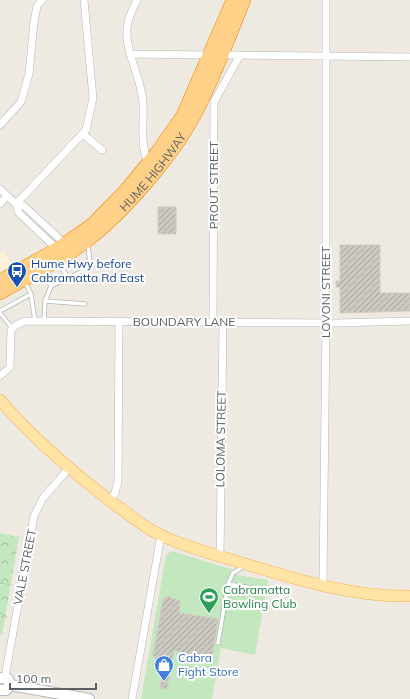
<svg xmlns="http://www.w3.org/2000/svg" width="410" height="699" font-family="Mulish,sans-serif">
	<defs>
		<pattern id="park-crowns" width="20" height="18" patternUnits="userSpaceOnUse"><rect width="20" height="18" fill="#c3e7be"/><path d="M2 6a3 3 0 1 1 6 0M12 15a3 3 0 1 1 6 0" fill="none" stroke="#a1bf9e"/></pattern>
		<pattern id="building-hatch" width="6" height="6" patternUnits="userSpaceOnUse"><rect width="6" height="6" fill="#cbc7c1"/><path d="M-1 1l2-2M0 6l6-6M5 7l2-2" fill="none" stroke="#a8a5a0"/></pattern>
	</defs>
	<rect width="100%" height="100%" fill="#eeeae2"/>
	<path fill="#fff0d7" d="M4,252L12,265L0,272V254Z"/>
	<path fill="#c3e7be" d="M172,551L224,567L231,569L237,575L268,580L255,655L221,648L212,699H141L166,555Z"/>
	<path fill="url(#park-crowns)" d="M0,533L19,537L2,635H0Z"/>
	<path fill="url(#building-hatch)" stroke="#d3cbc1" d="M158,207H176V234H158Z
		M340,245H380V293H410V311L340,313V287H336V281H340Z
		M167,596L180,601L179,613L218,619L212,657L192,656L174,650L167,689L160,688L166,661L156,659L153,655L163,600Z"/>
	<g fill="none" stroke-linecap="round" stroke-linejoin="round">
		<g stroke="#b3b7ba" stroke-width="5">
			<path id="lane" d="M59,263L68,278
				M44,271L51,286
				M25,282L31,294L35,321
				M45,301L85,304
				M0,311L31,294
				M0,313L12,328
				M44,321L45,301L51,286L85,270L90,265L88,244
				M245,566L233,573L228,584L252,588
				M218,643L228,584"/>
		</g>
		<g stroke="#b3b7ba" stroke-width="8">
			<path id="street" d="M137,0C133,9 127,19 127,29C125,54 142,78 143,103C144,124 140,143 148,163
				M130,54L210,55
				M222,55L410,57
				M0,125L21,102L29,74L34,22L37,6L42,0
				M83,134L102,150
				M0,189L16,204L24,206L65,244
				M0,204L7,196
				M16,204L86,130L93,98L84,0
				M16,204L19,213L57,249
				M213,322L214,102L240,55
				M0,376L10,367L11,330L16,325L25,321L336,323L410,321
				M110,500L115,493L118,482L119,322
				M220,557L223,322
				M323,585L326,322V0
				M5,677L34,516L43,498L69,468
				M132,699L161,535"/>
		</g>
		<g stroke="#b4b9bd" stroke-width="12">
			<path id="secondary" d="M0,678L8,679L10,685
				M10,685L89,699
				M0,690H6L10,685"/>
		</g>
		<g stroke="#f6b153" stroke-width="12">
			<path id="primary" d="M0,400C32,437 70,470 109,500C123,510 136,521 151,530C178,545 209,553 239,562C294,579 352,597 410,596"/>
		</g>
		<g stroke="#f08300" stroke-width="14">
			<g id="highway">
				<path d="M0,281L57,249L93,224L126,190L158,151L183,115L233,0"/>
				<path id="s1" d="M0,293C29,276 61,261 88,240C124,212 172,157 194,116C214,79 228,39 244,0"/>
			</g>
		</g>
		<path stroke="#99cda0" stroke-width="1" stroke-dasharray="4 2" stroke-linecap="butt" d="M0,583L13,585
			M0,612L7,618"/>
		<use href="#lane" stroke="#fff" stroke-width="3.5"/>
		<use href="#street" stroke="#fff" stroke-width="7"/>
		<use href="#secondary" stroke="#fff" stroke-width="10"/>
		<use href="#primary" stroke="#ffe4a6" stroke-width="11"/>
		<use href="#highway" stroke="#ffd088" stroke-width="13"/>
	</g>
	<defs>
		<g id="bus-pin" transform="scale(1)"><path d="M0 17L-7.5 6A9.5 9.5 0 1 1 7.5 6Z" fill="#1a4fb4" stroke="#fff"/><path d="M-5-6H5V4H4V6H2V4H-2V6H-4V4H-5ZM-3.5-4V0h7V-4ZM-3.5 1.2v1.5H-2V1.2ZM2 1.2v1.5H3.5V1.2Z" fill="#fff"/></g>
		<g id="stadium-pin" transform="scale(1)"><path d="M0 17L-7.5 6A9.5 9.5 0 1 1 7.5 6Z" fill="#2e9e5b" stroke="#fff"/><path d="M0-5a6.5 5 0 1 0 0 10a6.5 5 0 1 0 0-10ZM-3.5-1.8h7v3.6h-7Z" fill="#fff"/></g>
		<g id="shop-pin" transform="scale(1)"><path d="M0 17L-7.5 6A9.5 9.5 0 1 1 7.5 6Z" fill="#3f7fe0" stroke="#fff"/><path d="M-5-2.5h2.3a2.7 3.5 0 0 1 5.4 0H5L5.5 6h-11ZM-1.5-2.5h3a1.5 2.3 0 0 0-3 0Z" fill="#fff"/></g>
	</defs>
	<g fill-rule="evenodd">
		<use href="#bus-pin" x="17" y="271"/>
		<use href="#stadium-pin" x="209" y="597"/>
		<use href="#shop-pin" x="164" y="665"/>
	</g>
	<g text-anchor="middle" stroke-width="4" stroke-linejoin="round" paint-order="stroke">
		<g font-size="12" fill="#5b6064" stroke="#fff">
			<text dy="4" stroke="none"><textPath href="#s1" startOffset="197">HUME HIGHWAY</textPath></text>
			<text transform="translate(214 185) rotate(-90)" y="4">PROUT STREET</text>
			<text transform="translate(326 292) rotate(-90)" y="4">LOVONI STREET</text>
			<text x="184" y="326">BOUNDARY LANE</text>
			<text transform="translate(221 439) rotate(-89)" y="4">LOLOMA STREET</text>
			<text transform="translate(25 567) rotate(-79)" y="4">VALE STREET</text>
		</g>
		<g font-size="12" fill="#164399" stroke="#fff" text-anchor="start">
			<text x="31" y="268">Hume Hwy before<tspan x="31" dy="14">Cabramatta Rd East</tspan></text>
		</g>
		<g font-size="12" fill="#27864d" stroke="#fff" text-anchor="start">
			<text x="223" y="594">Cabramatta<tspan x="223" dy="14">Bowling Club</tspan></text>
		</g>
		<g font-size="12" fill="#366cbe" stroke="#fff" text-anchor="start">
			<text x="178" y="662">Cabra<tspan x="178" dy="14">Fight Store</tspan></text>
		</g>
	</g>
	<path d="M10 683v6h86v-6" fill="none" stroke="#5b6064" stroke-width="2"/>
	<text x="16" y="683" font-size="12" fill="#5b6064" stroke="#ffffff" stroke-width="3" paint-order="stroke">100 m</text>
</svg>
